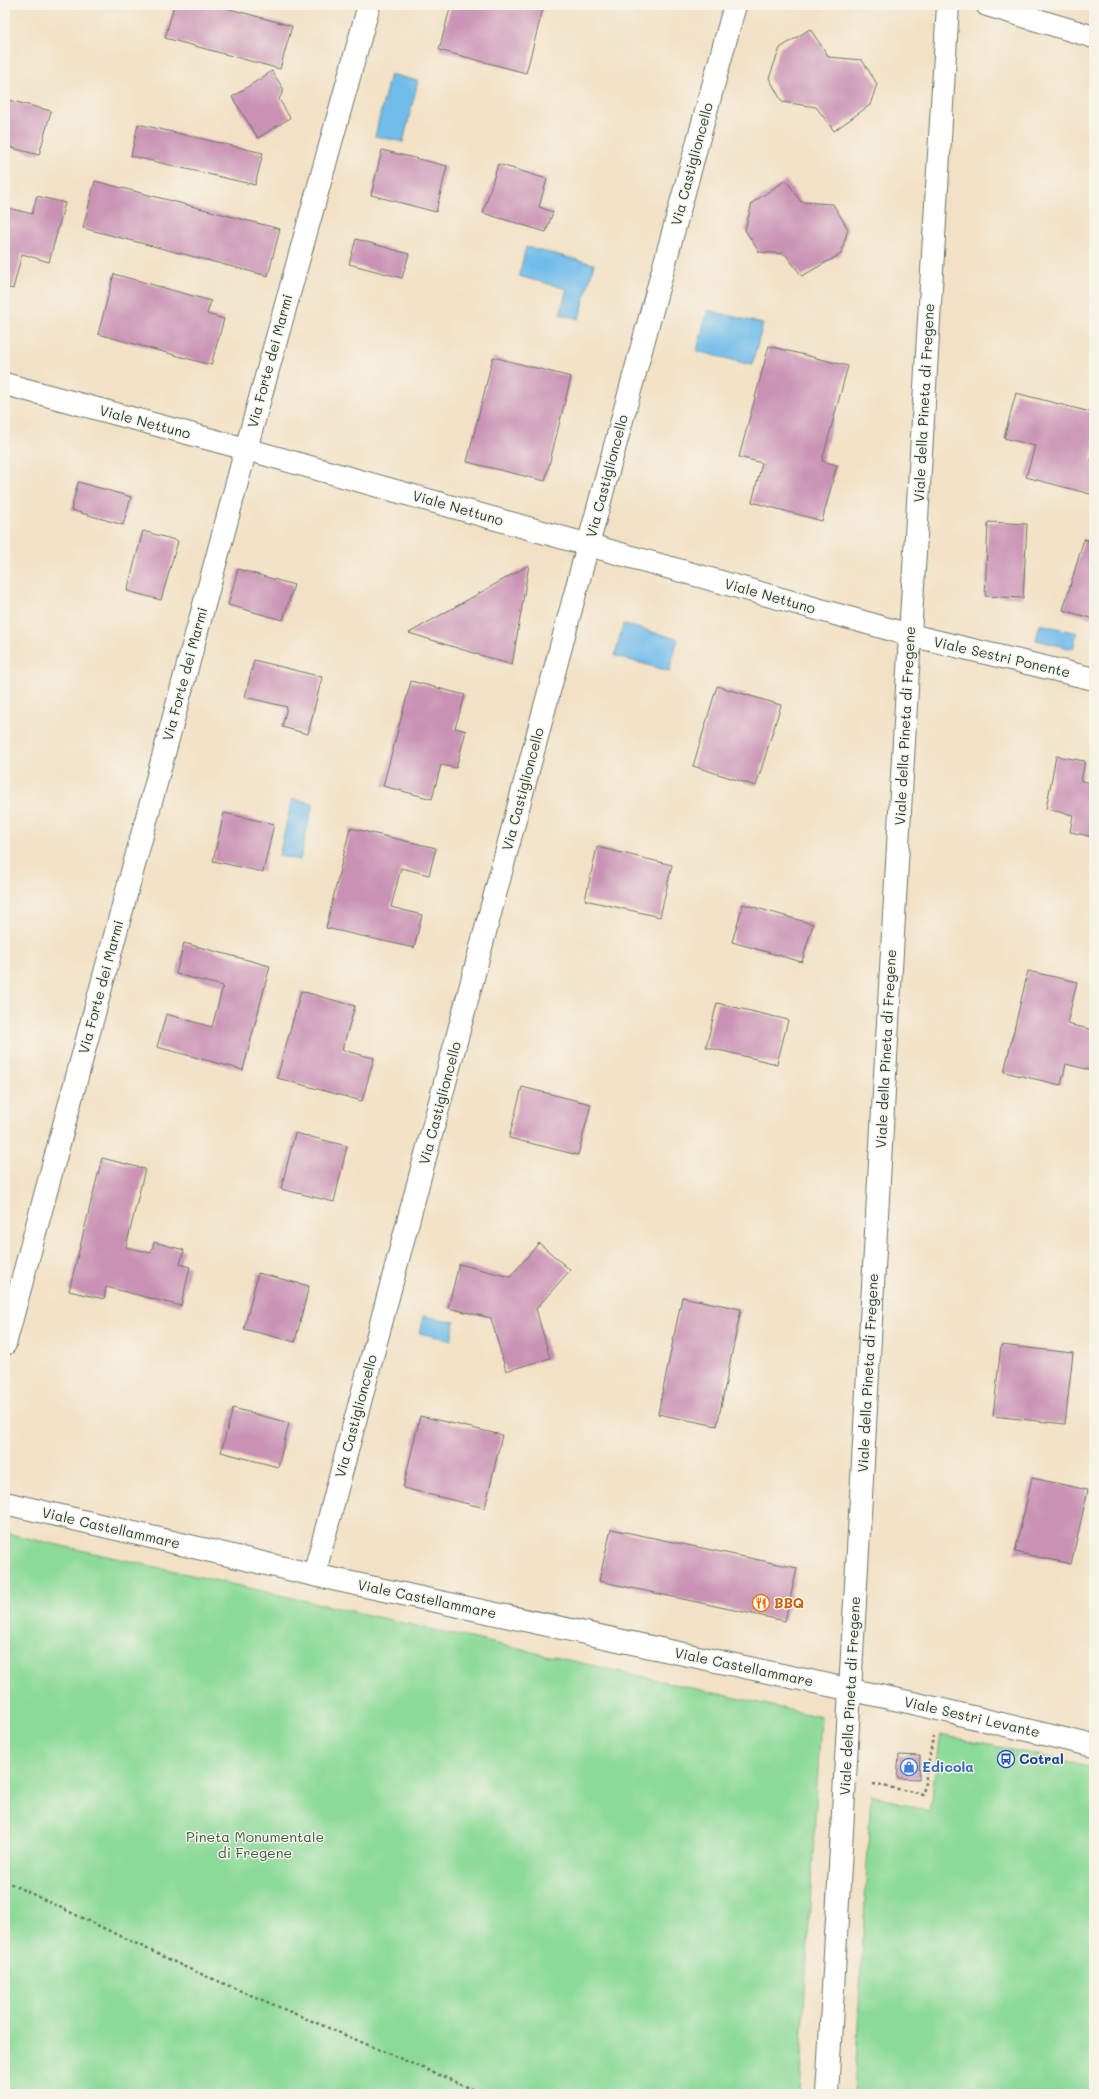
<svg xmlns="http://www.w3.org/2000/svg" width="1099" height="2099" font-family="Mali,sans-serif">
	<rect width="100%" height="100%" fill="#f7f3e8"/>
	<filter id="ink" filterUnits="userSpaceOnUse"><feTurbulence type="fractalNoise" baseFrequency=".025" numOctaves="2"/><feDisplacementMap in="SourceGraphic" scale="8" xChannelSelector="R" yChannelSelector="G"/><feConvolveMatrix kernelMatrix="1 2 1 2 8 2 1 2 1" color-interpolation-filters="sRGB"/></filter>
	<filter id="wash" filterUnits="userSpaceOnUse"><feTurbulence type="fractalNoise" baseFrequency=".012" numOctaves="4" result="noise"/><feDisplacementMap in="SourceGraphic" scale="16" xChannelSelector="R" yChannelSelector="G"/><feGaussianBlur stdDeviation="0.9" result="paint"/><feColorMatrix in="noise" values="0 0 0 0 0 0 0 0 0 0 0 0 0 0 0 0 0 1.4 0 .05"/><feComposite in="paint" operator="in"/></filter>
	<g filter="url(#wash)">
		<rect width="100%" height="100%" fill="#f2e1c5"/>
		<path fill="#8cda98" stroke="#568c66" d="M5,1533L821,1717L799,2094H5Z
			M941,1735L1094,1767V2094H854L871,1794L929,1812Z"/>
		<path fill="#70bcea" stroke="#487c8f" d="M390,74L418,81L403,142L375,136Z
			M526,247L594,264L579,319L560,314L567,289L519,276Z
			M707,310L763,324L752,365L697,351Z
			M623,624L678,639L669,671L615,656Z
			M1040,624L1077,633L1073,649L1036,640Z
			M292,799L313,803L300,860L279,856Z
			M423,1316L455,1322L451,1340L419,1333Z"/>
		<g id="blocks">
			<path fill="#c992b4" d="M174,5H215L292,26L280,69L165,38Z
				M451,5H500L506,7L507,5H544L526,73L439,50Z
				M810,29L829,57L862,60L877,84L870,105L834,131L816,107L782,102L769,78L780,48Z
				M272,71L284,90L279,99L290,118L258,138L232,97Z
				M5,99L51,111L39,155L5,146Z
				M138,124L263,153L255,185L131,156Z
				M382,150L447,166L436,212L371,195Z
				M498,164L547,179L539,207L553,212L546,232L483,213Z
				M786,180L801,202L833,204L848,229L841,254L802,276L785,254L759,252L745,230L752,203Z
				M95,181L280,229L268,276L83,228Z
				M37,196L65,203L49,262L22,254L13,289L5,287V207L32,214Z
				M356,239L409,254L402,278L349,264Z
				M114,274L211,301L207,314L224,319L211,365L98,334Z
				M769,346L848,366L822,461L837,465L822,521L752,502L762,463L739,457Z
				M493,357L571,377L545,481L467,462Z
				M1016,393L1094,413V447L1091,460L1094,461V495L1026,477L1035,446L1004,438Z
				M78,482L131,497L123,525L71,510Z
				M988,522L1027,524L1023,598L985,596Z
				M143,531L178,541L161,600L127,591Z
				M1084,539L1094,542V619L1063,610Z
				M529,565L512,665L409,633Z
				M238,569L294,585L283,620L228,605Z
				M254,660L322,677L308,734L282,727L287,707L245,697Z
				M411,681L465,695L455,728L466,731L456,768L441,765L432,799L383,786Z
				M717,686L781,705L756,786L693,766Z
				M1056,756L1085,761L1081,781L1094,783V837L1070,832L1073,815L1046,809Z
				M224,813L274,824L263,872L213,861Z
				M350,828L436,848L429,875L401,868L391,907L422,915L414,948L326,928Z
				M597,847L672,865L660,917L585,900Z
				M743,904L813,924L802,962L732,942Z
				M184,943L270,966L243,1070L157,1047L166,1014L212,1027L223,986L176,974Z
				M1028,971L1077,982L1067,1024L1094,1030V1071L1066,1064L1061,1085L1004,1072Z
				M301,991L355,1006L342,1050L374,1058L362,1101L277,1078Z
				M717,1003L788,1020L777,1064L706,1047Z
				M522,1087L591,1104L578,1155L509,1138Z
				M295,1133L347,1146L334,1202L281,1189Z
				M102,1158L145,1169L126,1247L151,1253L154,1242L184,1250L180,1264L190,1267L181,1306L106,1287L104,1299L69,1291Z
				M539,1243L570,1270L536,1309L550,1358L506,1371L491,1318L448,1308L459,1264L510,1277Z
				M258,1273L309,1286L295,1342L244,1329Z
				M682,1297L741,1309L717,1426L658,1414Z
				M1001,1345L1073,1353L1065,1424L993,1416Z
				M233,1408L289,1423L278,1467L221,1452Z
				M420,1416L502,1435L485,1508L403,1488Z
				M1032,1478L1088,1490L1071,1564L1015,1552Z
				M611,1529L797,1568L785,1621L599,1581Z
				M899,1755L920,1756L919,1779L897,1778Z"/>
		</g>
	</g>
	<g filter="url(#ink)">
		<use href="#blocks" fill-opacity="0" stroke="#697667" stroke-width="1"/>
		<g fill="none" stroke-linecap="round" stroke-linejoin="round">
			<g stroke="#697667" stroke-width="24">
				<path id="minor" d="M987,5L1094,37
					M5,384L246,449L910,635L1094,679
					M5,1344L246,449L369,5
					M5,1503L314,1575L913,1703L1094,1746
					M314,1575L588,545L735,5
					M827,2094L910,635L948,5"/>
			</g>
			<path stroke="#697667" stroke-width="2.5" stroke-dasharray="3 3" stroke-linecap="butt" d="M873,1784L923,1794L933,1737
				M5,1881L187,1968L484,2094"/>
			<use href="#minor" stroke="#fff" stroke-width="22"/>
		</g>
	</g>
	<defs>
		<g id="restaurant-ring" transform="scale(0.9)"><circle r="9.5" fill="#f7f3e8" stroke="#e8710a" stroke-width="1.5"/><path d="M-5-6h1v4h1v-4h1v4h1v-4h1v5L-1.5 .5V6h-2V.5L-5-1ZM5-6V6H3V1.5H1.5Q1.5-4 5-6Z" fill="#e8710a"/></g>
		<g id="bus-ring" transform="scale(0.9)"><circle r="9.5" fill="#f7f3e8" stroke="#1a4fb4" stroke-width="1.5"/><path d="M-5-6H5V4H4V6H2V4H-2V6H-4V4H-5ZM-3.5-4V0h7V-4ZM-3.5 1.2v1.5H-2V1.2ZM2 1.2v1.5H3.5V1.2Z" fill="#1a4fb4"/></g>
		<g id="shop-ring" transform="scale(0.9)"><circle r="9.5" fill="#f7f3e8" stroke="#3f7fe0" stroke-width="1.5"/><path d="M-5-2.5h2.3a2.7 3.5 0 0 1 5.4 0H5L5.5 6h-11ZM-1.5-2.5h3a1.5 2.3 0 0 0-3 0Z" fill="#3f7fe0"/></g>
	</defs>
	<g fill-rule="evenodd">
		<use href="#restaurant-ring" x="761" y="1603"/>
		<use href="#bus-ring" x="1006" y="1759"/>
		<use href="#shop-ring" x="909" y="1767"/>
	</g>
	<g text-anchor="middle" stroke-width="3" stroke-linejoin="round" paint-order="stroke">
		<g font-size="14" fill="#1f3d34" stroke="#f7f3e8">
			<text transform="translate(692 164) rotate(-75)" y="5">Via Castiglioncello</text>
			<text transform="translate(270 361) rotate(-75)" y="5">Via Forte dei Marmi</text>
			<text transform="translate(924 403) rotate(-87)" y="5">Viale della Pineta di Fregene</text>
			<text transform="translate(145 422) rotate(15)" y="5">Viale Nettuno</text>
			<text transform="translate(607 476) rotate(-75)" y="5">Via Castiglioncello</text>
			<text transform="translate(458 508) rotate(16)" y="5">Viale Nettuno</text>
			<text transform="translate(770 596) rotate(16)" y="5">Viale Nettuno</text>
			<text transform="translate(1002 657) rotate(13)" y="5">Viale Sestri Ponente</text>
			<text transform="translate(185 674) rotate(-75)" y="5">Via Forte dei Marmi</text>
			<text transform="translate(905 726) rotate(-87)" y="5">Viale della Pineta di Fregene</text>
			<text transform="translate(523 789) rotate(-75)" y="5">Via Castiglioncello</text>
			<text transform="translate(101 987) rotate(-75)" y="5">Via Forte dei Marmi</text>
			<text transform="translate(886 1049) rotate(-87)" y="5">Viale della Pineta di Fregene</text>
			<text transform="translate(440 1103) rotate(-75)" y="5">Via Castiglioncello</text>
			<text transform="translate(868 1373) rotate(-87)" y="5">Viale della Pineta di Fregene</text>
			<text transform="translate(356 1416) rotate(-75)" y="5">Via Castiglioncello</text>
			<text transform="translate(111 1528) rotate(13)" y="5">Viale Castellammare</text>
			<text transform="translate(427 1599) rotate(12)" y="5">Viale Castellammare</text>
			<text transform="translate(744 1667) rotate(12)" y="5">Viale Castellammare</text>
			<text transform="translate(850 1696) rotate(-87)" y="5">Viale della Pineta di Fregene</text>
			<text transform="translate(972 1717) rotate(13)" y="5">Viale Sestri Levante</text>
		</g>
		<g font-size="14" font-weight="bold" fill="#c56008" stroke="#f7f3e8" text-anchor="start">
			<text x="774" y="1608">BBQ</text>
		</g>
		<g font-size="14" font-weight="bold" fill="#164399" stroke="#f7f3e8" text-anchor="start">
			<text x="1019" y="1764">Cotral</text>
		</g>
		<g font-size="14" font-weight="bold" fill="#366cbe" stroke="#f7f3e8" text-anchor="start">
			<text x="922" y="1772">Edicola</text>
		</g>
		<g font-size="14" fill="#355c48" stroke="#f7f3e8">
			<text x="255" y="1842">Pineta Monumentale<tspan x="255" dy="16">di Fregene</tspan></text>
		</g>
	</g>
	<rect width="1099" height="2099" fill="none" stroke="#f7f3e8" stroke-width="20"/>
</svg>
